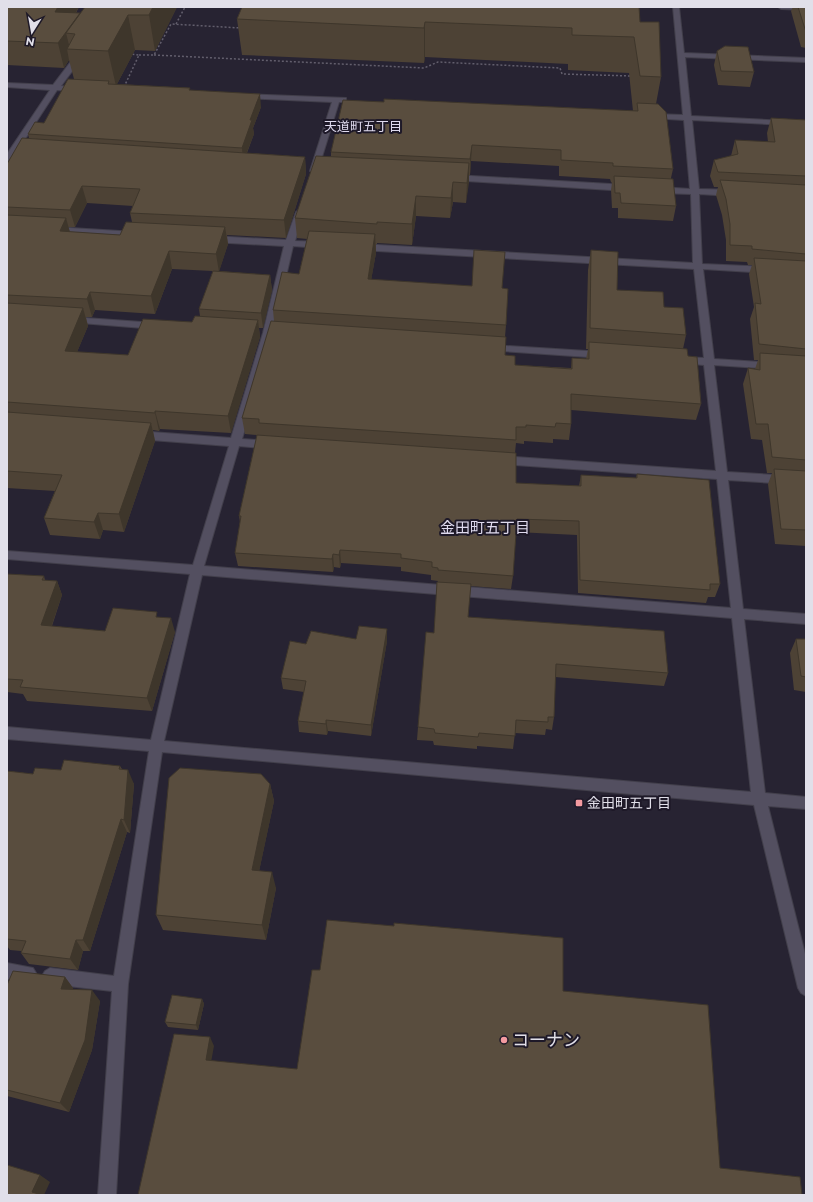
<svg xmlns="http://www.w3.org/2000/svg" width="813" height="1202" font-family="Montserrat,'Noto Sans JP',sans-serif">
	<rect width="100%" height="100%" fill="#272332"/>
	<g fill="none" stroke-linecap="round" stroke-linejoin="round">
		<g stroke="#423f4b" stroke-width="2">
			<path id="minor" d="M673,7H679L684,53L806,58V62L685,57L691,116L806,122V126L692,120L699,189L733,190L737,193L733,196L699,194L702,264L767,267L772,270L767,273L703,269L714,359L806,365V371L714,365L727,472L806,477V485L728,480L743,609L806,614V624L744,619L765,793L806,797V809L768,806L806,958V996L801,993L798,988L754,805L162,752L128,984L116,1195H98L112,991L50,984L45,981L42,976L45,971L50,968L114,976L149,751L7,739V727L151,740L190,574L7,559V551L193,565L229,446L138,439L133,435L138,431L231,438L263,333L284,246L212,242L208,239L212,236L286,240L296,212L300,209L304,212L295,241L321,242L325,245L321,248L293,246L273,333L242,439L271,441L276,445L271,449L239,446L204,566L731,608L717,479L501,464L496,460L501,456L716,471L704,365L681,363L676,360L681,357L704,358L694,269L360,250L356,247L360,244L693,263L691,194L659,193L655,190L659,187L690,189L684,120L651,118L647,116L651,114L683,115ZM202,575L732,618L751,792L164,741Z
				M778,7H806V10L781,9Z
				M78,52L85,54L61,86L78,87L82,89L78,91L57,90L10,162H7V154L50,90L7,87V83L53,85Z
				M241,94L346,98V102H339L317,173H314L310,171L332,102L244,98L240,96Z
				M454,175L627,185L631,188L627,191L451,180V176Z
				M54,227L136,232L140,235L136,238L51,232V228Z
				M71,317L156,323L161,326L156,329L68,322L66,320L68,318Z
				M490,345L603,352L608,355L603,358L487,350L485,348Z
				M7,963L33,968L36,973L33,978L28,981L7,979Z"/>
		</g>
		<path stroke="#625e6c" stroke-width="1.5" stroke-dasharray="2 2" stroke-linecap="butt" d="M176,24L185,7
			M139,55H154L171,24L241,28
			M154,55L424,68L438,62L560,68L562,74L632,76
			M124,87L139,55L130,54"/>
		<use href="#minor" fill="#534f60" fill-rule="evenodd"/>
	</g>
	<path fill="#4d4235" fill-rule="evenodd" d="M7,7H79L76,13H80V14L85,7H177L155,51L135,50L117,84L190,88V90L261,107L253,128L254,134L247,153L305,157L306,174L286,238L227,235L228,244L219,271L270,275L272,290L263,328H259L260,337L231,433L160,429L159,431L153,430L155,441L124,532L103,530L100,539L50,535L44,518L55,491L7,488V164L29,138L28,134L44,123L74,79L69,60L64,68L7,65ZM87,203L133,206L130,213L132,222L120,235L70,232L68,227H75ZM172,269L213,271L199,309L200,316L192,322L128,355L77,352L88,326L86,317H92L95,310L155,314Z
		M793,7H806V48L801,47L791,11Z
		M237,19L640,22L661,77L656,104L673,169L671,178L676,206L673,221L618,218V208H612L611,190L612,183L611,182L610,179L559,176V166L471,161L470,175H469L466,203L453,202L450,218L416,216L412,245L377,243V244H376V253L371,280L502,288L506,325L505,337V355L515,365L571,368L572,358L586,359L588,349H586L588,270L591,250L617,290L664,307L686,335L683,349L688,356L701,404L696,420L571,410V424L569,440L553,439V443L524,441V444L516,443L515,453L516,483L579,486L581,475L636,478L637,474L720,584L715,597H708L706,603L578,593L577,535L516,532L513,576L511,589L470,586L468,617L668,673L664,686L555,677L554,717L552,730L546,729L545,735L515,733L513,749L477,746V749L434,745L433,741L417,740L418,727L434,633L438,581L431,580V575L401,571V567L341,563L340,568L334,567L333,572L238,566L235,553L240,522L239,516L257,435L245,434L242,418L274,321L273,310L299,274L307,239L297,238L295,218L331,156V152L384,102L633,111L629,73L568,70V64L425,57L424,63L242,55Z
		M717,51L754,72L750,87L718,85L714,65Z
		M771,118L806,120V546L775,544L768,484L772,473H767L762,440L751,439L743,384L748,368L755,369L758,360H754L750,319L754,307L749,274L752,265H748L747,262L726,261V240L722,215L716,195L718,187H714L710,176L714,160L731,156L735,140L768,142L767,133Z
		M7,574L44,576L45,580L57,581L62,595L52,626L105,631L159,617L175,632L152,711L27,701L23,694L7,692Z
		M387,629V641L371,736L328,731L327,735L299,732L298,721L304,692L283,689L281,678L306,644L356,639Z
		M796,639H806V692L794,690L790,653Z
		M120,766L122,769L134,784L130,833L127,832L90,951H83L78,970L29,964L21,953V951L10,950L7,946V771L33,774L61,770Z
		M270,784L274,801L259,871L276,888L266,940L163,930L156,915Z
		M65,977L73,988L72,990L100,1001L92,1050L69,1112L7,1096V985Z
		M202,999L204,1004L198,1030L168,1027L165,1022Z"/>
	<path fill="#3e362b" d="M58,7H79L61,36L55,12Z
		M153,7H177L155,51L149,15Z
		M80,13L85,37L75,34L66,33L70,49H67L69,60L64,68L58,43Z
		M128,15L135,50L116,86L108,51Z
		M425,22V57L424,63V28Z
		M260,94L261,107L253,128L254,134L243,162L242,148L250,120Z
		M472,145L471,161L470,175V159Z
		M305,157L306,174L286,238L284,220Z
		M469,163V183L466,203L467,183Z
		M453,182V202L450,218L451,198Z
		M82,186L87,203L75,227L70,210Z
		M416,196V216L412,245V224Z
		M66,218L71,236L60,231Z
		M225,227L228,244L219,272L216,254Z
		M375,234L376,253L368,298V279Z
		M169,251L172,269L155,314L151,296Z
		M270,275L272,290L263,328L261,313Z
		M90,292L95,310L92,317L87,299Z
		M83,308L88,326L70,369L65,351Z
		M258,320L260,337L231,433L228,416Z
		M155,411L160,429L159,431L155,413Z
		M151,423L155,441L124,532L119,514Z
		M98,513L103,530L100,539L94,522Z
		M340,550L341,563L340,568L339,555Z
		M333,554L334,567L333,572L332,559Z
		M57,581L62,595L47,639L41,625Z
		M171,618L175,632L152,711L147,698Z
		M387,629V641L371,736V725Z
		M326,720L328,731L327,735L326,724Z
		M128,770L134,784L130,833L124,820Z
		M270,784L274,801L256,886L252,870Z
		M121,819L127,832L90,951L83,940Z
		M272,872L276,888L266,940L262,925Z
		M76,940L83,951L78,970L70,959Z
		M65,977L73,988L69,1000L61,989Z
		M92,990L100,1001L92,1050L69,1112L60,1103Z
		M202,999L204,1004L198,1030L196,1025Z
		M210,1037L214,1046L210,1068L206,1060Z
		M40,1175L50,1182L44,1195H36L32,1192Z"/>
	<path fill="#594d3e" stroke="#3e362b" d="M7,7H58L55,12L80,13L58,43L7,41Z
		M85,7H153L149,15H128L108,51L67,49L75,34L66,33Z
		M242,7H639L640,22H659L661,77L640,76L634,37L572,35V28L425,22L424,28L237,19Z
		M798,7H806V32Z
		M725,46L748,47L754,72L721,71L717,51Z
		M68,79L109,81L108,84L190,88L189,90L260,94L250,120H252L242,148L28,134L35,122L44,123Z
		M384,99L638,111L637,103L658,104L666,112L673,169L613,166V163L561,160V150L472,145L470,159L331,152L343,100L384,102Z
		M771,118L806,120V176L718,172L714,160L738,154L735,140L775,142Z
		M22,138L305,157L284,220L130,213L140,189L82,186L70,210L7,207V164Z
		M316,156L469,163L467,183L453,182L451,198L416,196L412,224L377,222V224L295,218Z
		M614,176L673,179L676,206L621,203L620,193H615Z
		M720,180L806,185V254L752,249V246L730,245V224L726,199Z
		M7,215L66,218L60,231L120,235L126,222L225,227L216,254L169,251L151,296L90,292L87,299L7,295Z
		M309,231L375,234L368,279L472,286L474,250L505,252L502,288L508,289L506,325L273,310L282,272L299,274Z
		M591,250L618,252L617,290L663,292L664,307L683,308L686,335L590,328Z
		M754,258L806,261V349L759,344L755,303L761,304Z
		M213,271L270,275L261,313L199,309Z
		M7,303L83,308L65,351L128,355L143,319L192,322L195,316L258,320L228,416L155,411V413L7,402Z
		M271,321L506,337L505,355L515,356V365L572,369V358L589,359V342L687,349L688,356L697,357L701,404L571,394V424L556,423L555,427L526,425V427H516V440L259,423V419L242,418Z
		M760,353L806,356V460L772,457L768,424H756L748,368L760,370Z
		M7,412L151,423L119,514L98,513L94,522L44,518L62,475L7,471Z
		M257,435L516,453V483L581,486V475L637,478V474L709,480L720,584H710V590L580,580L579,521L517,519L513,576L438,570V568L432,567V562L401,558V554L340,550L339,555L333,554L332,559L235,553L241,516H239Z
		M774,469L806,471V530L781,529Z
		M7,574L44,576L42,580L57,581L41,625L105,631L113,608L157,612L156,617L171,618L147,698L20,687L23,680L7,679Z
		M437,582L471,584L468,617L664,631L668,673L556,664L554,717H548V722L516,720L515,736L479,733L478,737L435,733L434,729L418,727L426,632L434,633Z
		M359,626L387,629L371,725L326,720V724L298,721L306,681L281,678L290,641L306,644L311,631L356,639Z
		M796,639H806V677L801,676Z
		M64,760L120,766L119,769L128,770L124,820L121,819L83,940H76L70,959L21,953L26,941L7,939V771L33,774L35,768L61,770Z
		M180,768L261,774L270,784L252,870L272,872L262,925L156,915L169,778Z
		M327,920L394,926V923L563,938V991L708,1005L720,1168L800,1177L802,1195H138L174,1034L210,1037L206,1060L297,1069L312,970H320Z
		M13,971L65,977L61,989L92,990L85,1040L60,1103L7,1090V985Z
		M172,995L202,999L196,1025L165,1022Z
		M7,1165L40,1175L32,1192L42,1195H7Z"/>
	<g fill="#f49aa0" stroke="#1e1928" stroke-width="1.5">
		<rect x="575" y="799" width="8" height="8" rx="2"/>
		<circle cx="504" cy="1040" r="4"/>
	</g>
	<g text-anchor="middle" stroke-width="4" stroke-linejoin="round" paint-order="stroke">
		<g font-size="13" fill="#dfdaee" stroke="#1e1928">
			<text x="363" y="131">天道町五丁目</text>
		</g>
		<g font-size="14" fill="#e1dfe9" stroke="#1e1928" text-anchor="start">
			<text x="587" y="808">金田町五丁目</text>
		</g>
		<g font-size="15" fill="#dfdaee" stroke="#1e1928">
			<text x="485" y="533">金田町五丁目</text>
		</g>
		<g font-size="17" fill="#e1dfe9" stroke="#1e1928" text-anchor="start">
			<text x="512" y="1046">コーナン</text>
		</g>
	</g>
	<rect width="813" height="1202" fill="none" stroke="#e1dfe9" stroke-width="16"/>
	<g transform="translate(32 32) rotate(191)" stroke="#1e1928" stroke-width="3" paint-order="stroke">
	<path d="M0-3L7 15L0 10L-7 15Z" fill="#e1dfe9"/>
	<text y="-6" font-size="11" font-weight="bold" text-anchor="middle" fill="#e1dfe9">N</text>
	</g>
</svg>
